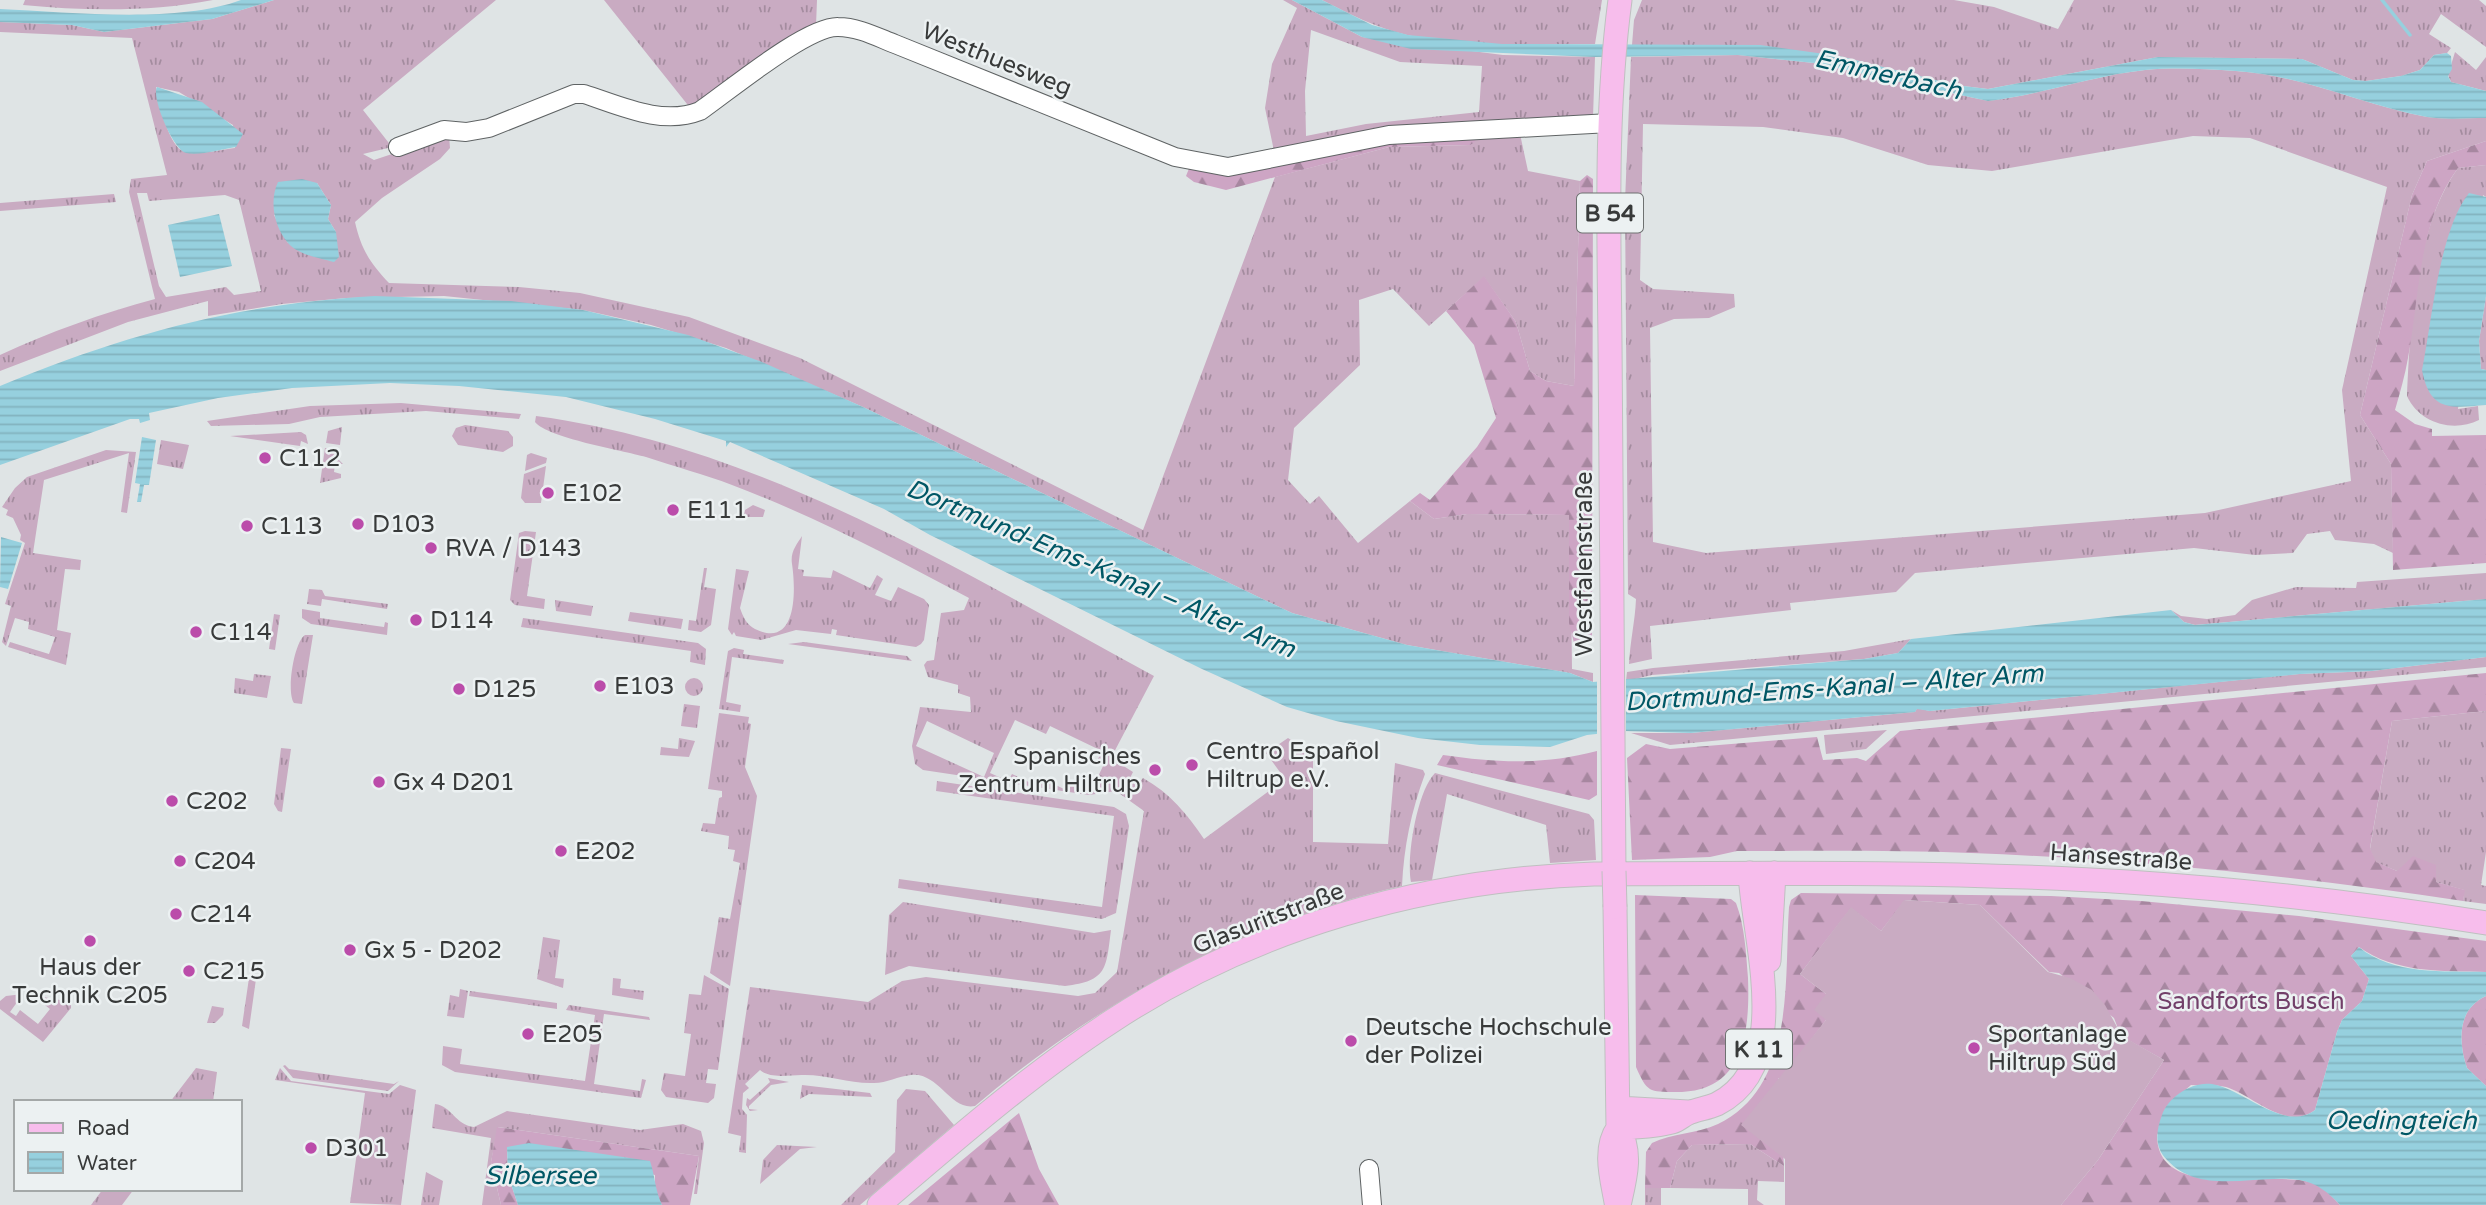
<svg xmlns="http://www.w3.org/2000/svg" width="2486" height="1205" font-family="'Varela Round',sans-serif">
	<defs>
		<pattern id="grass-tufts" width="24" height="20" patternUnits="userSpaceOnUse" patternTransform="scale(1.75)"><rect width="24" height="20" fill="#c9abc2"/><path d="M3 7l-1-3M5 7V3M7 7l1-3M15 17l-1-3M17 17v-4M19 17l1-3" fill="none" stroke="#a48c9f"/></pattern>
		<pattern id="forest-firs" width="22" height="20" patternUnits="userSpaceOnUse" patternTransform="scale(1.75)"><rect width="22" height="20" fill="#cda5c4"/><path d="M5 1l3.5 6h-7zM16 11l3.5 6h-7z" fill="#a787a0"/></pattern>
		<pattern id="water-rules" width="6" height="5" patternUnits="userSpaceOnUse" patternTransform="scale(1.75)"><rect width="6" height="5" fill="#96d0de"/><path d="M0 2.5h6" fill="none" stroke="#82b3bf"/></pattern>
	</defs>
	<rect width="100%" height="100%" fill="#dfe4e5"/>
	<path fill="url(#grass-tufts)" fill-rule="evenodd" d="M25,0H213C151,12 86,11 23,5Z
		M274,0H496L363,110L392,147L363,154L374,160L449,135L450,148L440,159L382,198L355,222C361,249 370,263 389,283L519,287L580,293L689,317L800,358L1143,530L1275,177L1389,147L1470,145L1475,134H1520L1528,171L1580,181L1574,386L1546,381L1530,371L1516,322L1484,277L1429,326L1393,289L1359,300L1360,365L1294,428L1288,480L1310,504L1319,496L1358,543L1410,501L1434,519L1467,514L1570,515L1572,669L1593,673V682L1570,673L1407,645L1292,613L863,407L726,348L651,325L583,310L444,296L346,298L282,304L208,316V301L128,322L0,371V355C50,332 102,313 155,299L129,192L131,179L167,175L132,38L0,32V22L72,25L104,32L212,19ZM156,87L179,92L233,125L235,148C222,149 198,156 185,152C168,147 160,103 156,87ZM317,183L331,205L328,219L336,232L288,243L274,215ZM137,193H147L149,201L225,195L239,200L261,291L234,295L226,287L166,297L159,286Z
		M604,0H817L816,26L691,109Z
		M1283,0H1292L1362,37L1503,55L1595,57L1593,117L1274,151L1265,108L1272,64L1297,8ZM1311,30L1400,62L1482,66L1479,112L1366,124L1306,136L1305,91Z
		M1322,0H1602L1595,44C1534,44 1467,48 1407,35C1376,28 1350,14 1322,0Z
		M1642,0H1954L1994,7L2058,29L2074,0H2479L2486,6V47L2441,14L2429,34L2451,48L2447,53L2434,55L2420,70L2401,76L2366,81L2353,80L2302,59L2158,57L1988,89L1955,85L1839,56L1632,45L1634,20Z
		M2455,52L2476,70L2486,57V91L2451,82L2448,75Z
		M1738,55L1814,63L1988,101C2041,95 2091,76 2145,70C2174,67 2206,69 2236,71C2302,75 2363,105 2427,117C2446,120 2467,118 2486,118V141L2427,161L2412,195L2360,415L2391,464L2393,553L2374,544L2335,540L2330,531L2307,534L2293,553L2255,555L2194,548L1915,573L1896,592L1790,603L1791,610L1650,626L1652,659L1629,664C1630,641 1635,622 1636,599L1628,594L1625,201L1631,57ZM1643,124L1763,127L1843,138L1928,165L1992,171L2193,136L2250,138L2387,187L2342,390L2351,481L2205,513L1706,553L1653,542L1650,328L1674,319L1709,318L1735,307L1734,294L1653,289L1640,280Z
		M2486,165V197L2483,195L2458,409L2478,406L2479,420C2453,433 2419,423 2407,396C2410,326 2416,225 2458,168Z
		M114,194L116,202L0,211V203Z
		M2486,296V370L2481,369L2479,341Z
		M401,403L521,414L519,419L426,411L320,417L289,424L211,426L207,421L310,406Z
		M536,416C760,446 958,570 1154,676L1111,758L1133,772L1130,778L1139,783L1143,778C1170,793 1187,814 1204,839L1285,779L1266,753L1288,738L1313,755V842L1388,844L1395,763L1423,770L1425,774C1411,812 1404,846 1402,886C1244,922 1099,1001 975,1106C950,1111 939,1072 911,1075C898,1076 887,1083 874,1083C851,1084 828,1075 805,1075C792,1074 771,1080 760,1070L745,1084L749,1088L743,1093L742,1109L747,1115L746,1149V1153L739,1152L741,1136L728,1133L750,987L868,1002L902,981L926,977L1078,996L1095,993L1117,972L1144,811L1116,791L1089,795L923,770L915,764L912,746L920,707L971,712L970,697L958,693V685L928,677L924,665L927,661L934,660L941,613L964,610L969,598C892,557 814,516 732,485C704,474 675,467 646,457C621,450 548,438 535,422ZM1015,720L1046,734L1050,726L1102,751L1098,759L1105,762L1091,791L1068,781L1064,789L1039,777L1035,785L1012,774L1008,781L990,773ZM927,721L994,753L984,777L916,746Z
		M465,425L508,431L513,437V446L503,452L458,445L452,436L456,428Z
		M342,427L340,445L326,443L328,431Z
		M301,432L306,435L308,444L301,441L300,446L230,436Z
		M161,440L189,445L183,469L157,464Z
		M325,448L339,450L338,459L343,464H335L334,472L341,474V478L320,483Z
		M106,450L136,452L127,513L121,512L129,453L44,480L33,553L81,560L80,570L65,569L57,630L71,633L66,665L8,647L10,642L49,654L55,637L28,629L29,622L15,618L6,646L2,642L11,606L5,604L25,543L20,540L21,535L13,518L6,515L8,510L2,507L15,488L27,477Z
		M531,453L547,458L546,463L525,471L527,455Z
		M546,466L541,503H525L521,498L524,474Z
		M753,505L765,510L763,517H743L745,510Z
		M525,531L536,532L527,596L545,599L544,609L515,605L510,600L519,533Z
		M802,536L798,569L804,570L803,576L831,578L833,570L870,588L877,575L883,579L875,595L891,601L898,587L924,599L929,605L924,640L921,644L916,647L836,635L837,630L832,629L831,634L796,630L761,640L736,636L734,632L732,635L728,629L736,569L749,571L740,608C743,617 747,625 755,629C800,651 795,583 792,564C790,552 797,544 802,536Z
		M704,568H707L704,587L716,589L711,625L701,632L688,630L689,620L696,621Z
		M2486,573V599L2195,625L2184,622L2171,610L2181,616L2207,619L2235,615L2252,600L2296,587L2356,588L2357,582Z
		M309,589L322,590L325,596L388,604L387,609L322,599L321,606L307,604Z
		M555,600L593,606L591,616L556,611Z
		M302,609L320,612V618L384,627L385,622L388,623L387,635L311,624L302,618Z
		M630,612L683,619L681,629L628,621Z
		M274,614L280,615L275,650L269,649Z
		M523,618L698,643L706,649L705,665L690,662L691,651L521,627Z
		M305,635H313L302,704L294,703C286,692 294,642 305,635Z
		M1911,639L1898,653L1864,659L1652,675L1626,681L1627,672L1653,668L1844,651Z
		M804,642L907,656L912,661L788,644Z
		M734,648L744,650L743,654L784,660L783,664L732,657L726,702L741,705L740,712L719,709L728,651Z
		M2486,657V667L1670,745L1631,733H1691L1915,712L1917,708L1930,711L2299,674L2372,671Z
		M254,674L271,676L267,698L234,693L235,678L253,681Z
		M685 687a9 9 0 1 1 18 0a9 9 0 1 1-18 0Z
		M684,704L700,706L697,728L681,726Z
		M2486,711V852L2481,885L2486,886V904L2463,901L2464,890L2397,871L2375,862L2370,849L2392,721Z
		M719,713L749,717L748,723L751,724L745,767L757,796L730,986L710,973L711,967L719,917L730,919L740,863L733,861L735,850L728,849L729,836L701,831L703,823L715,824L719,798L722,797V791L708,789Z
		M1887,730L1866,749L1826,754L1824,735Z
		M679,738L695,741L689,757L660,755L661,747L678,749Z
		M281,748L291,749L282,812L278,811L274,804Z
		M1435,773L1589,814L1594,820L1596,860L1550,863L1546,825L1447,794L1432,880L1411,882C1406,858 1417,791 1435,773Z
		M937,781L1114,807L1126,814L1129,826L1116,913L1102,919L898,888L899,879L1102,907L1114,816L936,791Z
		M903,902L1094,933L1111,930C1106,968 1108,981 1065,986L909,966L885,975L889,915Z
		M543,937L560,940L555,978L564,979L563,988L537,979Z
		M704,975L729,989L718,1070L708,1069L706,1083L716,1084L714,1098L708,1103L666,1097L661,1090L664,1073L685,1076L691,1034L684,1033L689,994L701,995Z
		M249,978L256,979L249,1029L242,1026Z
		M613,978L621,979L620,988L644,991L643,1000L612,995Z
		M460,989L468,991L464,1018L447,1016L450,995L459,997Z
		M470,991L557,1003V1009L469,996Z
		M23,994L10,1012L16,1016L20,1010L38,1024L50,1009L32,995L71,1002V1008L43,1042L0,1009V1001L6,996Z
		M569,1005L649,1017L650,1020L604,1014L594,1084L640,1091L642,1079L646,1080L641,1098L455,1072L442,1065L443,1046L462,1049L460,1064L585,1081L595,1015L566,1010Z
		M212,1006L224,1008L223,1015L215,1023H207Z
		M285,1065L289,1069L394,1084L399,1081L388,1091L293,1078L283,1066Z
		M196,1068L217,1072L213,1102H170Z
		M280,1068L291,1081L389,1094L400,1085L416,1090L401,1205L350,1203L365,1093L275,1080Z
		M768,1078L789,1082L771,1085L749,1106V1109L758,1110L750,1111L746,1105L747,1098L750,1100L770,1082Z
		M802,1085L870,1093L872,1097L809,1094L800,1099Z
		M906,1089L925,1091L954,1125L860,1205H841L895,1152L897,1100Z
		M435,1104C452,1106 455,1125 474,1127L507,1111L640,1130L683,1124L701,1131L704,1143L697,1194H694L699,1156L498,1127L491,1162L501,1205H482L491,1138L432,1128Z
		M1750,1144L1784,1166V1182L1758,1181L1757,1200L1764,1205H1748V1189L1670,1188L1677,1161L1692,1145Z
		M777,1145L817,1147L800,1149L760,1184L763,1160Z
		M426,1172L443,1181L439,1205H421Z
		M1645,1188H1661V1205H1645Z
		M103,1189H134L122,1205H91Z"/>
	<path fill="url(#forest-firs)" d="M1475,134V142L1470,145L1389,147L1226,190L1194,182L1186,176L1190,166L1375,143Z
		M2486,141V165L2458,168C2418,222 2420,294 2408,358C2405,375 2400,393 2395,410L2415,424L2432,429V436L2486,435V563L2393,570L2391,464L2360,415L2412,195L2427,161Z
		M1587,175L1593,179L1592,639L1574,643L1569,623V515L1467,514L1434,519L1410,501L1420,493L1430,500L1477,447L1496,418L1474,345L1446,311L1484,276L1516,322L1530,371L1546,381L1574,386L1580,181Z
		M2486,673V711L2392,721L2370,848L2376,862L2397,871L2413,856L2436,865V882L2465,890L2463,901C2301,877 2135,859 1971,853C1893,850 1815,851 1737,851L1710,857L1632,860L1627,758L1646,744L1670,749L1817,737L1823,760L1857,758L1866,761L1900,731Z
		M1597,751V795L1589,800L1437,765L1443,755C1498,763 1544,765 1597,751Z
		M1801,893L2051,896L2141,901L2299,916L2486,941V972C2442,971 2395,973 2359,947L2351,956L2369,979L2362,1001L2342,1020L2337,1032L2315,1110C2287,1131 2256,1098 2229,1088C2218,1084 2203,1086 2191,1085L2175,1099L2157,1135C2157,1205 2276,1167 2316,1184C2325,1188 2333,1198 2340,1205H2061L2098,1160L2164,1060L2121,1036L2114,1018L2059,973L2049,972L1980,905L1905,900L1881,931L1851,908L1800,974L1826,994V1020L1780,1080L1778,1078L1784,1166L1750,1144L1692,1145L1677,1161L1670,1188H1645L1646,1152L1652,1143C1672,1133 1697,1134 1718,1124C1796,1086 1784,980 1789,907L1791,900Z
		M1635,895L1731,899L1736,903C1745,927 1746,953 1748,978C1750,1032 1744,1093 1676,1092C1649,1092 1647,1092 1636,1067Z
		M2486,996V1086L2467,1068C2458,1042 2457,1009 2486,996Z
		M1019,1113L1039,1169L1059,1205H908Z
		M497,1127L699,1156L690,1205H662L655,1191V1175L507,1147L508,1175L518,1205H501L491,1162Z"/>
	<path fill="#c9abc2" d="M1904,900L1980,905L2048,972L2070,978L2092,990L2105,1005L2122,1036L2164,1060L2098,1160L2061,1205H1785V1159L1741,1125L1826,1020L1814,1010L1826,994L1800,974L1851,907L1881,931Z"/>
	<path fill="url(#water-rules)" d="M241,0H274L212,19L104,32L72,25L0,22V9C70,12 176,24 241,0Z
		M1292,0H1322L1372,25L1408,35L1502,44L1760,45L1839,56L1955,85L1988,89L2158,57L2302,59L2353,80L2366,81L2401,76L2420,70L2434,55L2447,53L2451,56L2452,69L2448,76L2451,82L2486,91V118C2467,118 2446,120 2427,117C2363,105 2302,75 2236,71C2206,69 2174,67 2145,70C2091,76 2041,95 1988,101L1814,63L1738,55L1595,57L1411,49L1362,37Z
		M157,87L202,102L243,134L236,147C222,149 200,156 186,153C173,150 151,97 157,87Z
		M302,179L317,183L331,205L328,219L336,232L339,257L334,262C320,258 298,255 288,243C274,227 269,201 278,182Z
		M2469,193L2486,197V296L2479,341L2481,369L2486,370V405C2450,408 2430,412 2422,370C2432,321 2439,231 2469,193Z
		M219,214L232,266L180,277L168,225Z
		M375,296L511,301L583,310L688,335L762,362L863,407L1292,613L1407,645L1570,673L1593,682L1864,659L1898,653L1911,639L2171,610L2184,622L2195,625L2486,599V657L2372,671L2300,674L1930,711L1917,709L1915,712L1691,733L1624,731L1587,735L1550,747L1480,745L1418,738L1336,721L1287,707L1202,669L930,535L884,509L730,442L726,447V441L655,419L566,397L459,386L390,383L292,388L218,398L149,413L150,420L140,423L139,419H130L0,465V386C128,333 237,304 375,296Z
		M142,437L156,440L149,485H144L141,502H137L140,484L135,483Z
		M1,537L22,543L8,589L0,587Z
		M2359,947C2392,975 2444,971 2486,972V996C2457,1009 2458,1042 2467,1068L2486,1086V1205H2340C2329,1193 2317,1183 2300,1180C2256,1173 2202,1197 2167,1160C2154,1147 2156,1131 2162,1115C2168,1097 2192,1081 2212,1084C2244,1089 2284,1133 2315,1110L2337,1032L2342,1020L2362,1001L2369,979L2351,956Z
		M529,1143L650,1161C655,1176 655,1190 662,1205H518L508,1175L507,1147Z"/>
	<path fill="#dfe4e5" d="M1626,677V736L1597,738V679Z"/>
	<g fill="none" stroke-linecap="round" stroke-linejoin="round">
		<path stroke="#96d0de" stroke-width="3.5" d="M2382,0L2410,35"/>
		<g stroke="#5f6364" stroke-width="20">
			<path id="minor" d="M398,147L444,130L466,132L489,128L574,94H584C621,106 662,126 700,111C729,91 807,26 838,27C858,27 877,37 895,44L1175,157L1228,167L1389,135L1610,123
				M1369,1169L1372,1205"/>
		</g>
		<g stroke="#bfc0c0" stroke-width="25">
			<path id="major" d="M1614,871C1612,695 1610,519 1610,343C1609,229 1605,113 1620,0
				M1615,907L1618,1128C1633,1152 1625,1179 1619,1205
				M1769,961L1774,873
				M1618,1108L1688,1112
				M1618,1128C1636,1127 1654,1127 1672,1122C1679,1120 1684,1114 1691,1112C1699,1109 1708,1108 1717,1104C1795,1065 1753,940 1750,873
				M1616,1202C1612,1179 1603,1149 1618,1128
				M879,1205C954,1141 1029,1075 1112,1021C1253,928 1426,879 1594,874C1772,873 1951,871 2128,882C2248,890 2368,904 2486,923"/>
		</g>
		<use href="#minor" stroke="#fff" stroke-width="18"/>
		<use href="#major" stroke="#f7bdec" stroke-width="23"/>
		<g stroke="#bfc0c0" stroke-width="25" stroke-linecap="butt">
			<path id="major-bridge" d="M1614,871L1615,907"/>
		</g>
		<use href="#major-bridge" stroke="#f7bdec" stroke-width="23"/>
	</g>
	<g fill="#bb4caa" stroke="#ecf1f2" stroke-width="2.5">
		<circle cx="265" cy="458" r="7"/>
		<circle cx="548" cy="493" r="7"/>
		<circle cx="673" cy="510" r="7"/>
		<circle cx="358" cy="524" r="7"/>
		<circle cx="247" cy="526" r="7"/>
		<circle cx="431" cy="548" r="7"/>
		<circle cx="416" cy="620" r="7"/>
		<circle cx="196" cy="632" r="7"/>
		<circle cx="600" cy="686" r="7"/>
		<circle cx="459" cy="689" r="7"/>
		<circle cx="1192" cy="765" r="7"/>
		<circle cx="1155" cy="770" r="7"/>
		<circle cx="379" cy="782" r="7"/>
		<circle cx="172" cy="801" r="7"/>
		<circle cx="561" cy="851" r="7"/>
		<circle cx="180" cy="861" r="7"/>
		<circle cx="176" cy="914" r="7"/>
		<circle cx="90" cy="941" r="7"/>
		<circle cx="350" cy="950" r="7"/>
		<circle cx="189" cy="971" r="7"/>
		<circle cx="528" cy="1034" r="7"/>
		<circle cx="1351" cy="1041" r="7"/>
		<circle cx="1974" cy="1048" r="7"/>
		<circle cx="311" cy="1148" r="7"/>
	</g>
	<g text-anchor="middle" stroke-width="5" stroke-linejoin="round" paint-order="stroke">
		<g fill="#ecf1f2" stroke="#6e7171" stroke-width="2">
			<rect x="1577" y="193.5" width="66" height="39" rx="5"/>
			<rect x="1726" y="1029.5" width="66" height="39" rx="5"/>
		</g>
		<g font-size="23" font-weight="bold" fill="#383a3a">
			<text x="1610" y="221">B 54</text>
			<text x="1759" y="1057">K 11</text>
		</g>
		<g font-size="24" fill="#383a3a" stroke="#ecf1f2">
			<text transform="translate(997 59) rotate(22)" y="8">Westhuesweg</text>
			<text transform="translate(1584 564) rotate(-90)" y="8">Westfalenstraße</text>
			<text transform="translate(2121 857) rotate(4)" y="8">Hansestraße</text>
			<text transform="translate(1268 918) rotate(-21)" y="8">Glasuritstraße</text>
		</g>
		<g font-size="24" fill="#383a3a" stroke="#ecf1f2" text-anchor="start">
			<text x="279" y="466">C112</text>
			<text x="562" y="501">E102</text>
			<text x="687" y="518">E111</text>
			<text x="372" y="532">D103</text>
			<text x="261" y="534">C113</text>
			<text x="445" y="556">RVA / D143</text>
			<text x="430" y="628">D114</text>
			<text x="210" y="640">C114</text>
			<text x="614" y="694">E103</text>
			<text x="473" y="697">D125</text>
			<text x="1206" y="759">Centro Español<tspan x="1206" dy="28">Hiltrup e.V.</tspan></text>
			<text x="1141" y="764" text-anchor="end">Spanisches<tspan x="1141" dy="28">Zentrum Hiltrup</tspan></text>
			<text x="393" y="790">Gx 4 D201</text>
			<text x="186" y="809">C202</text>
			<text x="575" y="859">E202</text>
			<text x="194" y="869">C204</text>
			<text x="190" y="922">C214</text>
			<text x="364" y="958">Gx 5 - D202</text>
			<text x="90" y="975" text-anchor="middle">Haus der<tspan x="90" dy="28">Technik C205</tspan></text>
			<text x="203" y="979">C215</text>
			<text x="1365" y="1035">Deutsche Hochschule<tspan x="1365" dy="28">der Polizei</tspan></text>
			<text x="542" y="1042">E205</text>
			<text x="1988" y="1042">Sportanlage<tspan x="1988" dy="28">Hiltrup Süd</tspan></text>
			<text x="325" y="1156">D301</text>
		</g>
		<g font-size="24" fill="#723f69" stroke="#ecf1f2">
			<text x="2251" y="1009">Sandforts Busch</text>
		</g>
		<g font-size="26" font-style="italic" fill="#005765" stroke="#ecf1f2">
			<text transform="translate(1888 74) rotate(13)" y="9">Emmerbach</text>
			<text transform="translate(1101 568) rotate(23)" y="9">Dortmund-Ems-Kanal – Alter Arm</text>
			<text transform="translate(1834 687) rotate(-4)" y="9">Dortmund-Ems-Kanal – Alter Arm</text>
			<text x="2401" y="1129">Oedingteich</text>
			<text x="540" y="1184">Silbersee</text>
		</g>
	</g>
	<rect x="14" y="1100" width="228" height="91" fill="#ecf1f2" stroke="#a4a8a8" stroke-width="2"/>
	<rect x="28" y="1123" width="35" height="10" fill="#f7bdec" stroke="#a4a8a8" stroke-width="2"/>
	<text x="77" y="1135" font-size="21" fill="#383a3a">Road</text>
	<rect x="28" y="1152" width="35" height="21" fill="url(#water-rules)" stroke="#a4a8a8" stroke-width="2"/>
	<text x="77" y="1170" font-size="21" fill="#383a3a">Water</text>
</svg>
